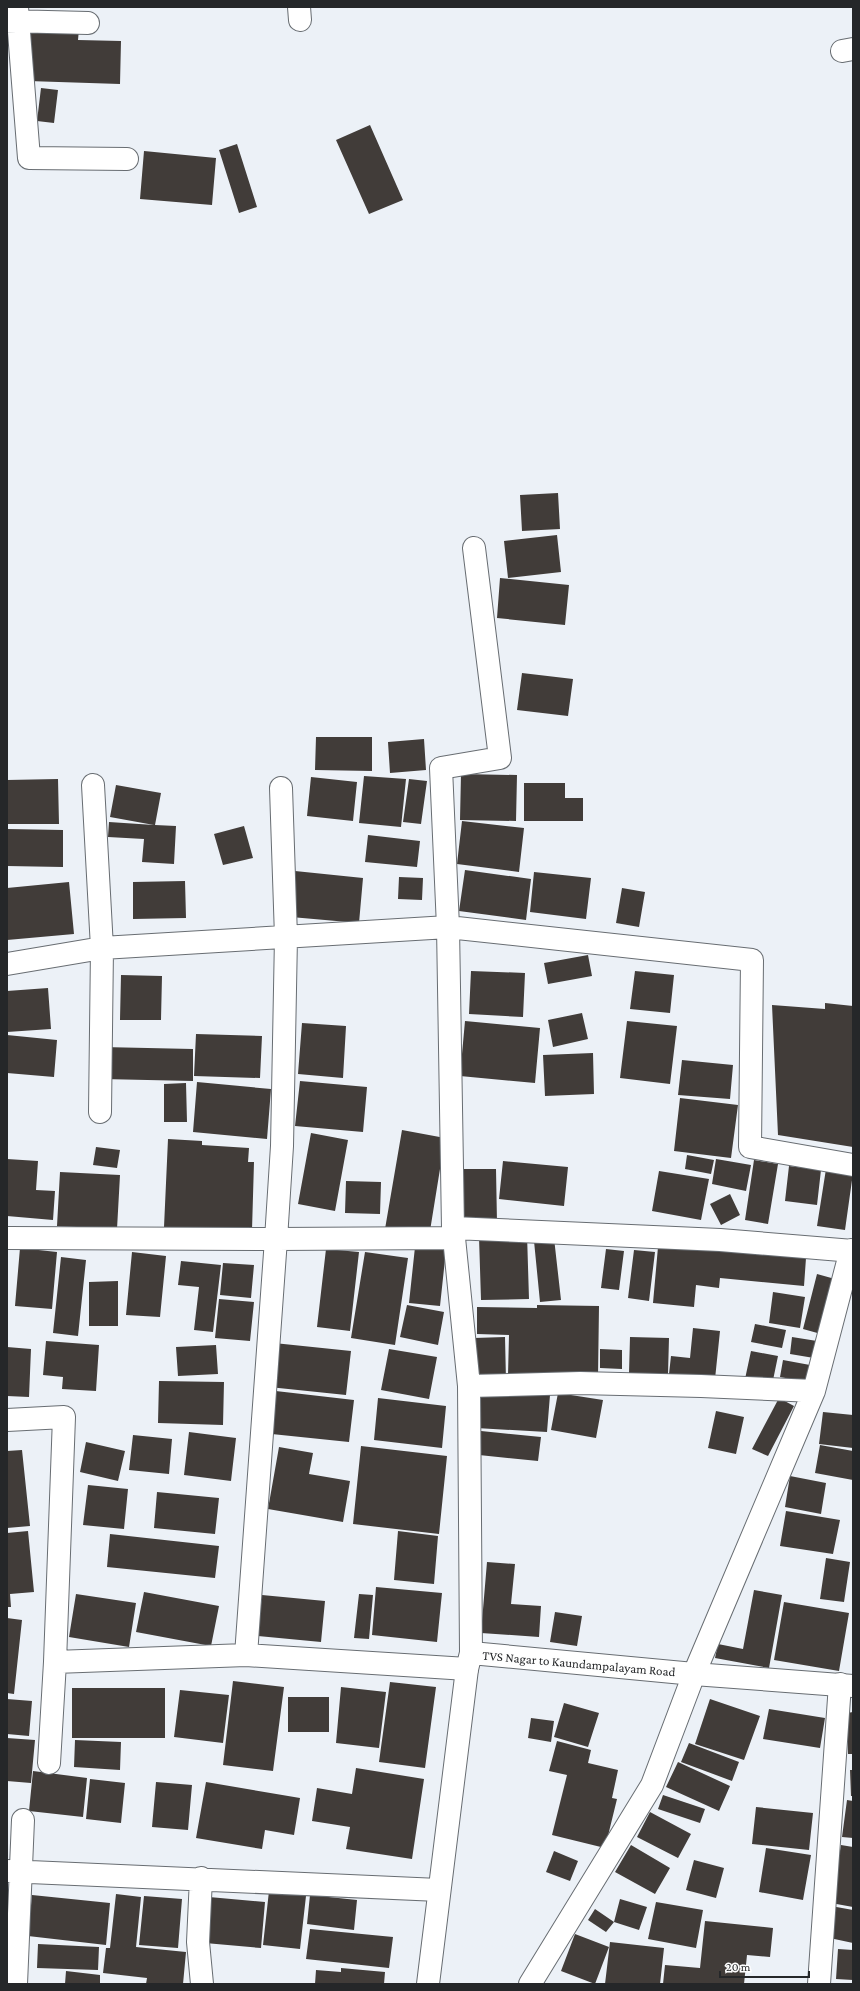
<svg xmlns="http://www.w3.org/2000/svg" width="860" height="1991" font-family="'Crimson Pro',serif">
	<rect width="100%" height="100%" fill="#ecf1f7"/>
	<path fill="#413c39" d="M30,27L79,29L78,40L121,41L120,84L28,81Z
		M41,88L58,90L54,123L37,121Z
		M370,125L403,200L369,214L336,140Z
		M237,144L257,207L239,213L219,150Z
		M144,151L216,158L212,205L140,199Z
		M558,493L560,529L522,531L520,495Z
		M557,535L561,572L508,578L504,541Z
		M500,578L569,585L565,625L497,618Z
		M522,673L573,679L568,716L517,710Z
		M316,737H372V771L315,770Z
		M424,739L426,770L390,773L388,742Z
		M461,774L517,775L516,821L460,820Z
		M364,776L406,779L401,827L359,823Z
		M311,777L357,782L353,821L307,816Z
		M58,779L59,824H7V780Z
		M409,779L427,781L421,824L403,822Z
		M524,783H565V798H583V821H524Z
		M116,785L161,793L155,825L176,826L174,864L142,862L144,839L108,837L109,822L154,825L110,817Z
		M462,821L524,828L519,872L457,864Z
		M244,826L253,858L223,865L214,834Z
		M7,829L63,830V867L7,866Z
		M368,835L420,841L417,867L365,862Z
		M465,870L531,879L526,920L459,911Z
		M295,871L363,878L359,923L291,917Z
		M534,872L591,878L586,919L530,912Z
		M399,877L423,878L422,900L398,899Z
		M185,881L186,918L133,919V882Z
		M69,882L74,934L7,940V888Z
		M622,888L645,892L639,927L616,923Z
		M588,955L592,976L548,984L544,963Z
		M471,971L525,973L523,1017L469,1014Z
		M635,971L674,975L670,1013L630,1009Z
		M121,975L162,976L161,1020H120Z
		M48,988L51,1029L7,1032V991Z
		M825,1003L853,1006V1147L778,1135L772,1005L825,1009Z
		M582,1013L588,1039L553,1047L548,1020Z
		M465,1021L540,1028L535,1083L460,1076Z
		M627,1021L677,1026L670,1084L620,1078Z
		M302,1023L346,1026L343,1078L298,1074Z
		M196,1034L262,1036L260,1078L194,1076Z
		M7,1035L57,1040L54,1077L7,1073Z
		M102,1047L193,1049V1081L102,1079Z
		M593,1053L594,1094L545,1096L543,1055Z
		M682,1060L733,1065L730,1099L678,1095Z
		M300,1081L367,1087L363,1132L295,1126Z
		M197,1082L271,1089L267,1139L193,1132Z
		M186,1083L187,1122H164V1084Z
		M680,1098L738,1105L731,1158L674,1151Z
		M402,1130L445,1138L429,1237L385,1229Z
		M311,1133L348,1140L335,1211L298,1204Z
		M168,1139L202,1141V1145L249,1148L248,1162H254L252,1230L164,1227Z
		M96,1147L120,1150L117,1168L93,1165Z
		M687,1155L714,1160L711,1174L685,1169Z
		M7,1159L38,1161L36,1190L55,1191L53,1220L7,1216Z
		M716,1159L751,1165L746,1191L712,1184Z
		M754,1160L778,1164L768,1224L745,1220Z
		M503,1161L568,1167L564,1206L499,1199Z
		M789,1166L821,1170L817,1205L785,1201Z
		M460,1169H496L497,1223L461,1224Z
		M826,1169L853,1173L845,1230L817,1226Z
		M659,1171L709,1179L701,1220L652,1211Z
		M60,1172L120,1175L117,1229L57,1226Z
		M346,1181L381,1182L380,1214L345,1213Z
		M730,1194L740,1215L721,1225L710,1204Z
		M527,1234L529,1299L481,1300L479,1237Z
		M554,1238L561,1300L540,1302L534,1241Z
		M415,1247L446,1250L440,1306L409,1303Z
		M658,1247L694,1250V1248L806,1258L804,1286L720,1278L719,1288L696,1285L694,1307L653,1303Z
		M20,1248L57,1252L52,1309L15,1306Z
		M326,1249L359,1252L350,1331L317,1327Z
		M606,1249L624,1251L619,1290L601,1288Z
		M634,1250L655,1252L649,1301L628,1298Z
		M132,1252L166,1256L160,1317L126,1315Z
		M365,1252L408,1258L395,1345L351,1338Z
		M61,1257L86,1260L78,1336L53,1333Z
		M181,1261L221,1265L213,1332L194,1330L199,1287L178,1285Z
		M223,1263L254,1265L251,1298L220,1295Z
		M817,1274L835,1279L821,1334L803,1329Z
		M118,1281V1326H89V1282Z
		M773,1292L805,1297L800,1328L769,1323Z
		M219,1299L254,1302L250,1341L215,1338Z
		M407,1305L444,1312L438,1345L400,1337Z
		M537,1305L599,1306L598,1377L508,1375L509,1335L477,1334V1307L537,1308Z
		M755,1324L786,1330L782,1348L751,1342Z
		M693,1328L720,1331L715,1379L669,1374L671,1356L690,1358Z
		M505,1337L506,1381H474V1338Z
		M630,1337L669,1338L668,1374L629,1373Z
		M792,1337L817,1341L814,1358L790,1354Z
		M46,1341L99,1345L96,1391L62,1389L63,1377L43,1375Z
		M274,1343L351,1351L346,1395L269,1387Z
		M216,1345L218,1374L178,1376L176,1347Z
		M7,1347L31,1349L29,1397L7,1396Z
		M389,1349L437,1357L429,1399L381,1390Z
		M600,1349L622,1350V1369L600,1368Z
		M751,1351L778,1356L772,1385L745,1379Z
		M783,1360L810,1365L807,1382L780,1377Z
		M159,1381L224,1382L223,1425L158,1423Z
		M267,1390L354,1400L349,1442L262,1433Z
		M478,1390L550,1395L547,1432L476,1428Z
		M558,1393L603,1400L596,1438L551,1430Z
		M378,1398L446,1406L442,1448L374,1440Z
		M779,1398L794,1406L768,1456L752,1449Z
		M716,1411L744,1417L736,1454L708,1448Z
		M823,1412L853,1415V1448L819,1444Z
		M481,1431L541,1437L538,1461L479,1455Z
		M189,1432L236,1438L231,1481L184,1475Z
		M133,1435L172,1439L169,1474L129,1470Z
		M86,1442L125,1451L118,1481L80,1472Z
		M820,1445L853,1451V1480L815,1473Z
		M361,1446L447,1456L439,1534L353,1524Z
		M279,1447L313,1453L309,1474L350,1481L343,1522L268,1509Z
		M22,1450L30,1526L7,1528V1451Z
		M790,1476L826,1483L821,1514L785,1507Z
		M88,1485L128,1489L124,1529L83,1525Z
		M157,1492L219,1498L215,1534L154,1528Z
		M786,1511L840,1520L833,1554L780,1546Z
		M28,1531L34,1592L10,1594L11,1607H7V1533Z
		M398,1531L438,1536L434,1584L394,1580Z
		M110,1534L219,1546L215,1578L107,1567Z
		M826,1558L850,1562L844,1602L820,1599Z
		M487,1562L515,1564L511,1604L541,1606L539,1637L481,1633Z
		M376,1587L442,1593L437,1642L372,1635Z
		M754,1590L782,1595L769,1668L715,1658L718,1644L743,1649Z
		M144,1592L219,1606L211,1646L136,1632Z
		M76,1594L136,1603L129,1647L69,1637Z
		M359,1594L373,1595L369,1639L354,1638Z
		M262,1595L325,1601L321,1642L258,1636Z
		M784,1602L849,1613L839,1671L774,1660Z
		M555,1612L582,1616L577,1646L550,1642Z
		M7,1618L22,1620L14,1694L7,1693Z
		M233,1681L284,1687L273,1771L223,1765Z
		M390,1682L436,1687L425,1768L379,1762Z
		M341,1687L386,1692L379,1748L336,1743Z
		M72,1688H165V1738H72Z
		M180,1690L229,1695L223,1743L174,1737Z
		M288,1697H329V1732H288Z
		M7,1699L32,1701L29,1736L7,1734Z
		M710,1699L760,1716L744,1760L695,1744Z
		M564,1703L599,1713L588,1747L554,1737Z
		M769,1709L825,1718L820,1748L763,1739Z
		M853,1712V1754H848L847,1713Z
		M531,1718L554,1721L551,1742L528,1738Z
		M7,1738L35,1740L31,1783L7,1781Z
		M75,1740L121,1742L120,1770L74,1767Z
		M557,1741L591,1750L588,1763L618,1770L612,1798L617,1799L605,1848L552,1835L567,1775L549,1771Z
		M689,1743L739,1762L732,1781L681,1762Z
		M678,1762L730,1786L719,1811L666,1787Z
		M356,1768L424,1779L412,1859L346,1849L350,1827L312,1821L317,1788L352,1794Z
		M850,1770H853V1796H851Z
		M33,1771L87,1778L83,1817L29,1811Z
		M90,1779L125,1783L121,1823L86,1819Z
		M156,1782L192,1785L188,1830L152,1827Z
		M206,1782L300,1798L294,1835L265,1830L262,1849L196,1838Z
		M663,1795L705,1809L700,1823L658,1809Z
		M847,1800L853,1801V1838L842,1837Z
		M756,1807L813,1813L809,1850L752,1844Z
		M650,1812L691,1834L678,1858L637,1837Z
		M631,1845L670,1868L655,1894L615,1872Z
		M841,1845L853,1847V1907L831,1903Z
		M766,1848L811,1855L803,1900L759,1892Z
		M554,1851L578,1861L570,1881L546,1872Z
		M694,1860L724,1868L716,1898L686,1890Z
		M269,1891L306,1896L300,1949L263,1945Z
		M116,1894L141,1897L136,1947L186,1952L183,1984H146L147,1978L103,1973L106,1948H110Z
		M32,1895L110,1903L106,1945L28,1936Z
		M310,1895L357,1900L354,1930L307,1924Z
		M144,1896L182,1899L178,1948L139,1945Z
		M209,1897L265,1902L261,1948L205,1943Z
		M620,1899L647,1907L639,1930L614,1922Z
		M656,1902L703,1910L696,1948L648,1939Z
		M831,1906L853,1910V1943L825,1937Z
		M595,1909L614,1922L606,1932L588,1920Z
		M705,1921L773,1928L770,1957L747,1955L744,1984H663L665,1965L700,1968Z
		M310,1929L393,1937L389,1968L306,1959Z
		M575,1934L609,1947L595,1984L561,1971Z
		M610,1942L664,1948L660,1984H605Z
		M38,1944L99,1947L98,1970L37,1968Z
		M838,1949L853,1950V1980L836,1979Z
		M341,1968L385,1972L384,1984H315L316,1970L341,1972Z
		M66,1971L100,1975V1984H65Z"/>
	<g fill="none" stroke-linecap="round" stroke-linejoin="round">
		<g stroke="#686d72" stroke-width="24">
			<path id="minor" d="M17,7L29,158L127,159
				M299,7L300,20
				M7,21L88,23
				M842,51L853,49
				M474,548L500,758L441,768L448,927L752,960L750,1147L853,1165
				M93,785L102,948L100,1112
				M7,964L102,948L448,927L453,1228L469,1386L471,1653
				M453,1228L720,1240L853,1251
				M7,1238L276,1239L282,1146L286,937L281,788
				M469,1386L580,1383L701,1386L814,1391
				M7,1420L64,1417L55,1662L246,1655L467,1669
				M246,1655L276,1239L453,1238
				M49,1763L55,1662
				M7,1871L439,1890
				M201,1878L198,1942L202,1984
				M16,1984L23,1820
				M530,1984L652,1785L694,1674L814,1391L851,1250
				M819,1984L840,1684"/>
		</g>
		<g stroke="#686d72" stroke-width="24">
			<path id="tertiary" d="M428,1984L467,1669L471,1653L694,1674L853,1686"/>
		</g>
		<use href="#minor" stroke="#fff" stroke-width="22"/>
		<use href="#tertiary" stroke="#fff" stroke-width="22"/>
	</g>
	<g text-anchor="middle" stroke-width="4" stroke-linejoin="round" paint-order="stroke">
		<g font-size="13" fill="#252729" stroke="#fefefe">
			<text transform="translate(579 1663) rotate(5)" y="5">TVS Nagar to Kaundampalayam Road</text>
		</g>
	</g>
	<rect width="860" height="1991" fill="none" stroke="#252729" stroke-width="16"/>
	<path d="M720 1971v6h89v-6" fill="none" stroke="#252729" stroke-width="2"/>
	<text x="726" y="1971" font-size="12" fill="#252729" stroke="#fefefe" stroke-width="3" paint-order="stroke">20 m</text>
</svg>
